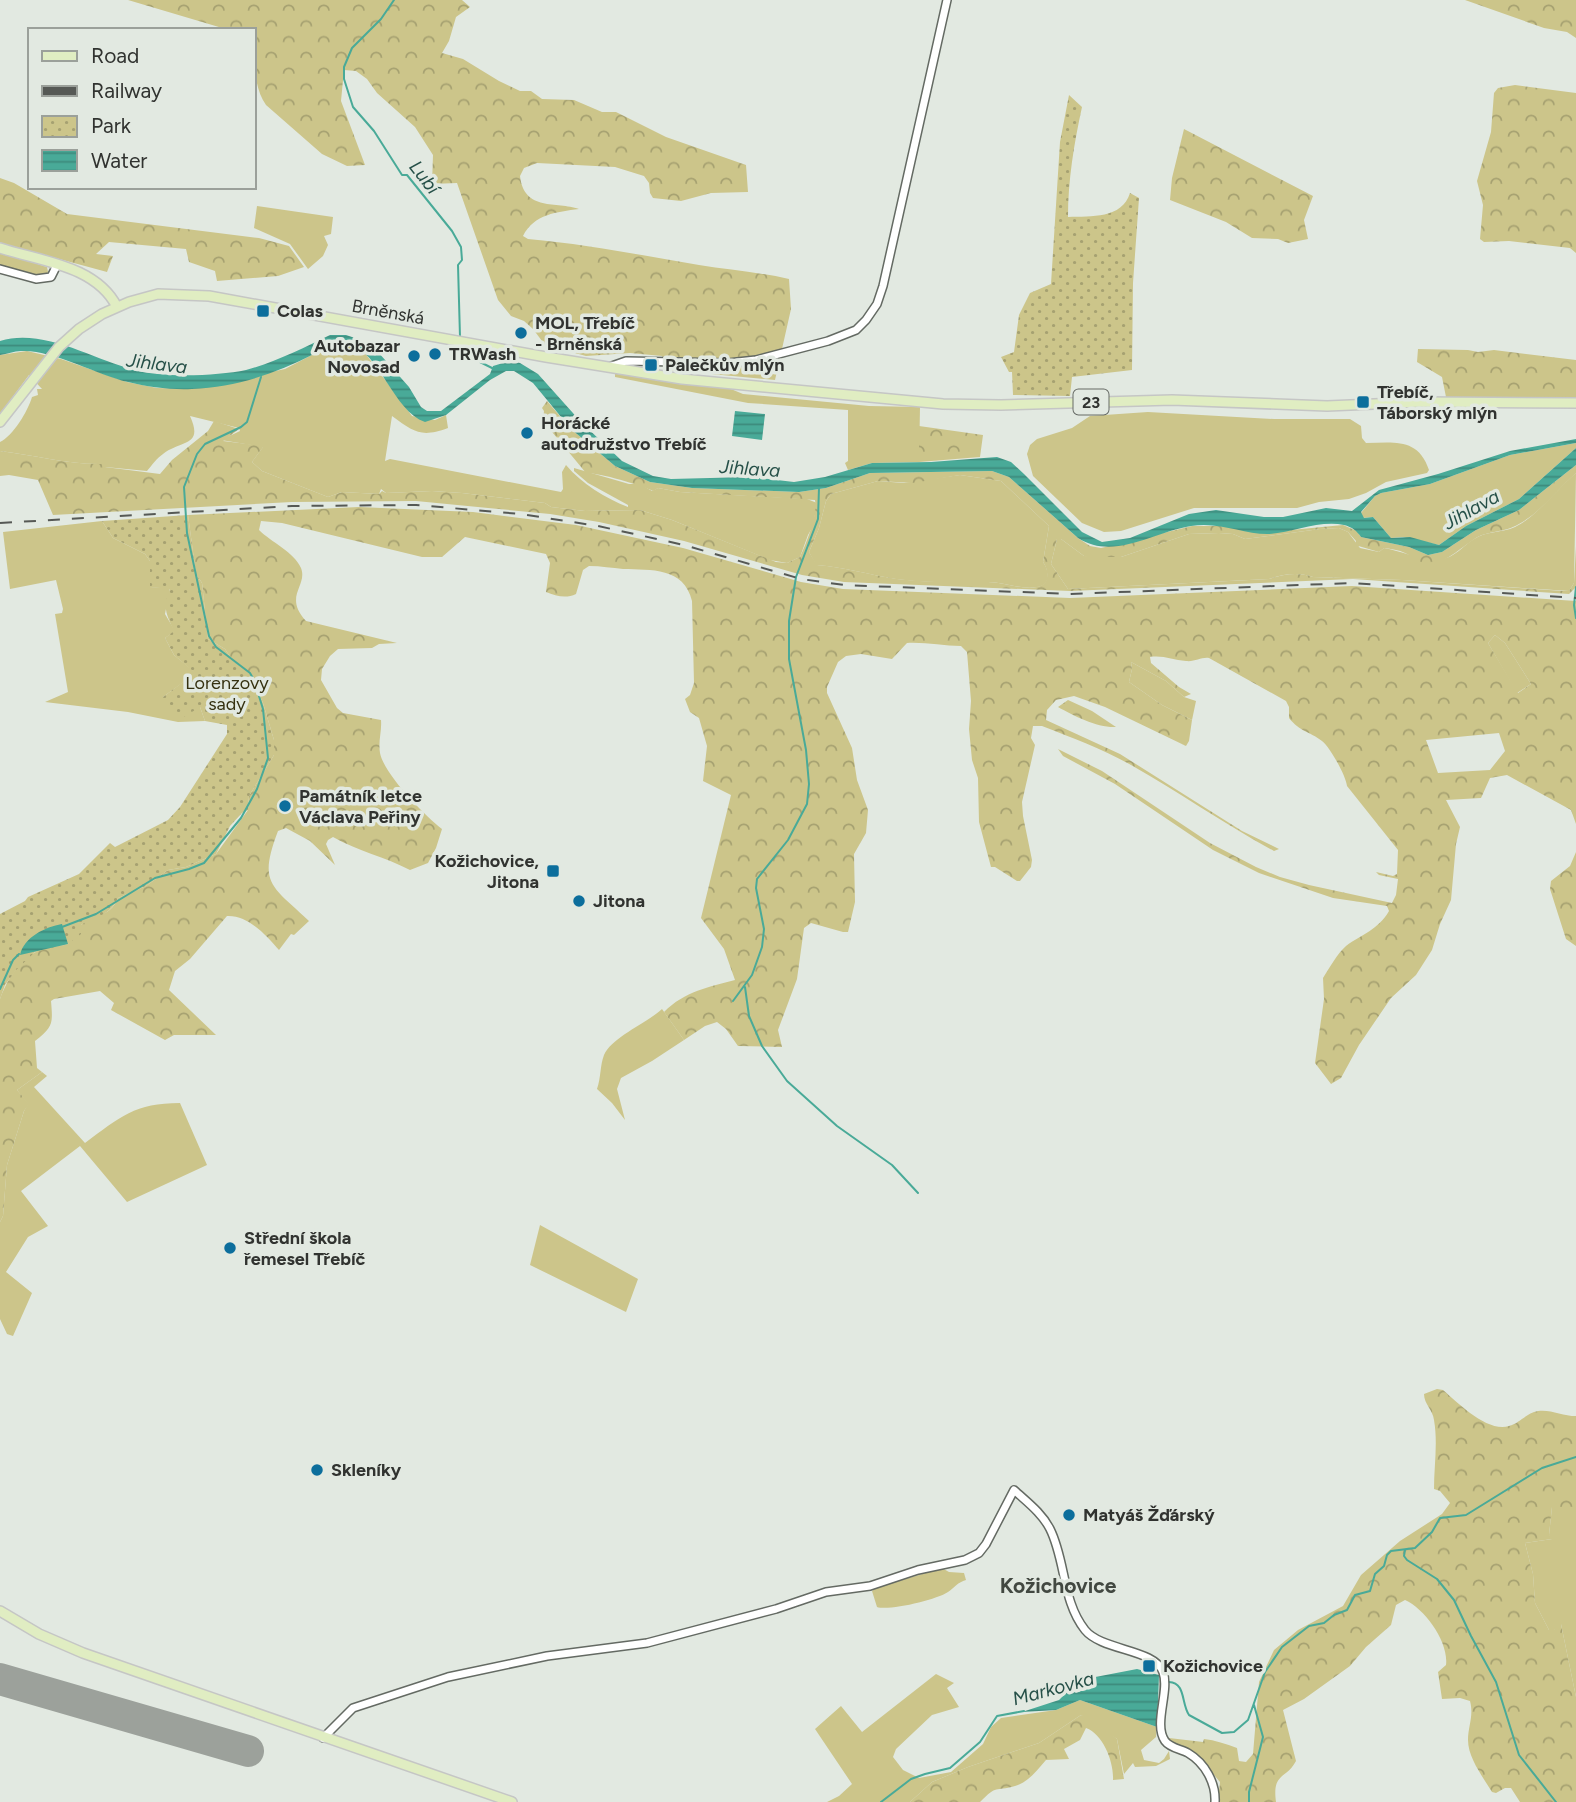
<svg xmlns="http://www.w3.org/2000/svg" width="1576" height="1802" font-family="Figtree,sans-serif">
	<defs>
		<pattern id="forest-crowns" width="20" height="18" patternUnits="userSpaceOnUse" patternTransform="scale(1.75)"><rect width="20" height="18" fill="#ccc58a"/><path d="M2 6a3 3 0 1 1 6 0M12 15a3 3 0 1 1 6 0" fill="none" stroke="#a6a171"/></pattern>
		<pattern id="park-dots" width="8" height="8" patternUnits="userSpaceOnUse" patternTransform="scale(1.75)"><rect width="8" height="8" fill="#ccc58a"/><path d="M2 2h.1M6 6h.1" fill="none" stroke="#a6a171" stroke-width="1.8" stroke-linecap="round"/></pattern>
		<pattern id="water-rules" width="6" height="5" patternUnits="userSpaceOnUse" patternTransform="scale(1.75)"><rect width="6" height="5" fill="#49aa98"/><path d="M0 2.5h6" fill="none" stroke="#3d8b7c"/></pattern>
	</defs>
	<rect width="100%" height="100%" fill="#e2e9e1"/>
	<path fill="#ccc58a" d="M257,206L333,217L331,234L324,236L328,245L323,256L308,269L290,244L254,228Z
		M0,252L47,267L48,272L46,275L30,274L0,265Z
		M344,343L365,353L412,416L435,420L446,415L448,428C421,438 414,432 392,416L385,461L390,459L561,492L563,489L562,472L566,465C582,484 605,498 628,507V505L588,483L574,471V468L629,484H640L652,491L658,488L680,492L807,499L817,503L813,526L808,535L800,557L787,563L770,560L672,520L640,510L585,511L551,507L545,503L462,493L432,491L386,493L381,489L379,494L342,492L328,497L262,471L252,462L263,447L221,440L240,431L239,428L190,416C204,447 181,440 163,454C157,458 152,465 147,471L105,467L104,464C69,465 35,455 0,451V442C13,436 28,411 32,397L38,395L37,389H42L29,375L0,414V355L27,351L61,359L127,382L157,388L191,389L285,369L331,345Z
		M551,361L726,387L743,394L869,406L920,407L919,462L872,463L848,470L845,463L848,461V410L748,403L615,377V373Z
		M1148,412L1274,419H1350L1361,426L1362,438L1366,443C1393,443 1418,437 1429,470L1427,473L1386,482L1366,493L1349,499L1319,502L1297,508H1194L1121,531L1104,532L1082,523L1033,476L1027,454L1030,445L1037,439L1072,428L1090,416Z
		M1576,443V448L1519,499L1466,526L1439,545L1403,537L1391,538L1373,517L1363,518L1361,513L1375,496L1381,493L1430,484L1510,455Z
		M1576,473L1574,583L1569,591L1402,580L1313,577C1298,572 1283,574 1269,579L1068,589L1051,564L1057,539H1061L1084,556L1121,557L1189,534L1219,533L1233,534L1245,539L1320,529L1339,528L1348,532L1360,548L1379,552L1384,548C1402,551 1424,562 1442,559C1454,558 1464,545 1474,539C1486,531 1502,533 1515,527C1535,518 1558,488 1576,473Z
		M960,475L1001,481L1049,526L1043,562C1050,571 1050,586 1037,587C1021,590 1004,582 988,582C957,583 928,583 896,579C870,575 844,567 816,565L809,552L819,528L826,501L831,494L878,481L904,483Z
		M102,521L113,538L145,554L150,561V587L170,588L165,614L175,631L165,638L174,655L196,673L163,697L200,707L205,721L178,722L128,712L45,702L68,692L55,614L62,613L63,609L56,580L10,589L3,532Z
		M1495,635L1505,643L1531,684L1517,693L1488,643Z
		M1131,662L1166,681L1184,697L1196,701L1192,720L1162,705L1129,682L1132,669Z
		M662,1009L684,1040L652,1061L621,1078L617,1089L625,1120L612,1103L597,1089C601,1078 600,1065 604,1055C612,1037 647,1023 662,1009Z
		M42,1072L47,1076L34,1087L85,1143C120,1117 135,1103 180,1103L207,1165L127,1202L80,1146L21,1191L48,1226L28,1237L6,1272L32,1293L13,1336L7,1334L0,1319V1222L3,1216L7,1165L24,1111L28,1104L17,1090Z
		M540,1225L638,1279L626,1312L530,1265Z
		M1552,1507H1576V1697L1561,1624L1554,1630H1549L1535,1603L1533,1574L1525,1543L1552,1539L1549,1535Z
		M942,1568L949,1572L964,1573L966,1580C958,1582 954,1588 948,1592C936,1600 889,1611 877,1607L872,1591L876,1588Z
		M936,1674L954,1683L947,1688L959,1707L932,1715L896,1749L893,1757L903,1770L919,1778L951,1772L983,1744L991,1727L1001,1718L1056,1710L1080,1700L1157,1727L1156,1737L1141,1750L1144,1760L1159,1763L1164,1759L1169,1751L1170,1759L1156,1766L1135,1767L1133,1763L1124,1774L1117,1739L1081,1715L1039,1743L968,1767L932,1782L910,1802H827L839,1796L852,1784L815,1729L841,1706L862,1732Z"/>
	<path fill="url(#forest-crowns)" fill-rule="evenodd" d="M128,0H462L470,7L456,17L449,41L442,53L463,59L499,81L520,91H531L542,99L574,100L602,112H616L666,137L746,165L748,192L711,193L681,201L653,198L650,193L649,183L644,176L615,167L537,163L524,168L520,176C524,212 557,201 579,209C557,212 534,214 523,236L528,239C585,244 641,255 699,265C729,270 759,272 789,279L791,309L775,380L669,370L662,356L630,353L586,356L545,345L533,329L524,321L511,316L498,300L457,183L432,184L433,155L415,127L377,93L367,79L356,71L344,70L341,101L365,165L347,166L322,154L266,105C252,85 254,53 254,30H229Z
		M1465,0H1576V38L1567,32L1544,28Z
		M1515,85L1576,93V253L1570,248L1509,241L1484,242L1480,239L1483,205L1477,181L1491,132L1494,93L1498,88Z
		M1184,129L1313,196L1304,220L1308,239L1288,243L1278,239L1252,238L1226,222L1170,200L1172,178Z
		M0,178L14,183L67,214L259,238L289,246L304,267L278,276L217,281L215,271L189,262L186,249L109,242L96,254L113,256L107,272L4,244L0,242Z
		M1418,349L1468,350L1478,352L1494,350L1576,360V398L1446,397L1442,377L1417,362Z
		M547,401L571,429L615,466L650,482L692,488L799,492L826,488L870,473L992,471L1009,477L1078,538L1090,546L1101,548L1192,526H1225L1259,533L1343,525L1357,531L1361,537L1409,547L1428,555L1442,552L1476,530L1519,510L1576,465V473C1557,490 1541,512 1519,524C1505,533 1486,530 1473,540C1459,549 1443,566 1425,563C1417,562 1412,556 1405,553C1399,550 1391,549 1384,548L1379,552L1355,545L1356,541L1348,532L1339,528L1320,529L1245,539L1233,534L1219,533L1189,534L1121,557H1104L1098,560L1084,556L1061,539H1057L1051,564L1068,589L1269,579C1284,574 1298,572 1313,577L1402,580L1563,591H1569L1574,583L1576,546V587L1569,594L1353,579L1070,591L844,582L802,575L684,541L599,522L550,514L416,501L292,502L53,515L38,480L9,475L0,476V451C35,455 69,465 105,464V467L160,474L172,460L208,431L214,421L239,429L223,441L264,446L252,462L262,471L328,497L342,492L379,494L382,491L386,493L432,491L462,493L545,503L551,507L585,511L640,510L672,520L776,562L787,563L800,557C806,544 818,515 815,500L680,492L658,488L653,491C641,485 600,473 586,473L543,421L544,411L542,408ZM960,475L1001,481L1049,526L1043,562C1049,570 1050,585 1037,587C1021,590 1004,582 988,582C957,582 928,583 897,579C870,575 844,567 817,565L809,552L819,528L826,501L831,494L878,481L913,483Z
		M919,426L983,435L980,457L919,462Z
		M359,507L473,512L576,525L683,548L801,582L843,589L1070,598L1352,586L1576,601V824L1571,810L1507,775L1490,778L1481,798L1446,800L1460,827L1456,844L1451,900L1440,924L1432,950L1416,975L1391,998L1359,1045L1341,1078L1331,1084L1315,1063L1324,999L1323,978C1330,967 1337,954 1346,946C1362,934 1378,930 1389,911L1387,906L1333,898L1259,873L1213,850L1115,784L1063,756L1058,749L1102,771L1210,843L1256,867L1280,877L1309,885L1392,903L1396,895L1398,879L1379,875L1376,872L1393,876L1397,874L1398,850L1347,786C1346,776 1330,747 1322,741C1309,731 1300,732 1289,718V707L1286,701L1209,658C1201,657 1195,662 1186,661C1173,660 1163,655 1150,657L1151,663L1179,687L1191,694L1184,697L1166,681L1131,662L1132,669L1129,682L1162,705L1192,720L1189,741L1186,746L1105,707L1074,696L1056,700L1047,710L1046,720L1120,754L1242,831L1279,849L1274,851C1224,824 1179,792 1131,765C1103,749 1072,738 1042,726H1033L1031,738L1035,745L1022,802L1023,816L1032,860L1031,867L1020,881H1017L995,867H991L979,822L978,778L972,760L969,729L971,701L967,652L961,646C943,646 925,642 907,643L892,659L861,654L846,656L838,662L827,687V693L852,748L857,780L868,810L866,833L854,854L855,902L848,932H843L811,923L804,928L797,979L778,1030L782,1047L738,1046L726,1029L717,1022L705,1026L684,1040L664,1012C685,991 709,987 735,980L724,949L701,918L731,795L703,781L707,746L699,718L690,712L685,699L690,695L694,683L692,601C684,567 651,570 623,569C612,568 601,566 589,566L583,570L576,594C566,599 556,596 546,592L550,563L546,554L465,537L442,557H422L282,523L261,521L259,530C271,542 294,552 301,568C308,586 283,596 306,621L397,643L379,644L372,648L338,649L330,656L322,669L321,680L337,708L343,713L381,720C382,731 378,741 380,753C384,774 424,815 442,829L436,848L428,863L410,870C385,857 358,851 333,837L328,840L326,844L335,865L310,841L286,828L278,831C258,884 271,885 309,921L294,935L291,934L279,950C266,935 248,915 227,916L190,959L175,971L169,990L216,1035H174L165,1040L111,1010L114,1003L100,991L54,999L51,1001C53,1024 53,1027 35,1041L37,1068L42,1072L17,1090L29,1104L24,1111L7,1165L3,1216L0,1222V999C6,982 18,962 34,953C43,947 58,947 68,944C72,938 76,930 81,925C96,911 108,920 118,898L146,886L168,870L186,867L216,854L248,810L249,796L274,755V740L263,703L250,673L232,660L225,649L208,639L202,583L196,574L188,515ZM1495,635L1505,643L1531,684L1518,693L1488,643ZM1499,733L1505,751L1490,770L1438,773L1426,740Z
		M1068,700L1092,711L1116,727C1098,728 1074,716 1058,707Z
		M1576,852V946L1566,939L1550,889L1551,881L1570,866Z
		M1437,1389L1443,1390C1458,1403 1488,1433 1509,1426C1520,1423 1526,1413 1538,1411C1550,1409 1563,1416 1576,1416V1507H1552L1549,1535L1552,1536V1539L1525,1543L1533,1574L1535,1603L1549,1630H1554L1556,1623L1561,1624L1576,1697V1802H1520L1511,1788H1505L1496,1793L1492,1792C1483,1777 1468,1758 1468,1740C1468,1726 1474,1716 1470,1701L1460,1698L1442,1699L1438,1672L1446,1665C1449,1642 1425,1609 1405,1600L1396,1605L1391,1625L1366,1647L1350,1666L1304,1699L1283,1710L1296,1761C1286,1780 1272,1772 1276,1802H1218L1220,1782C1200,1758 1197,1754 1167,1743L1169,1738L1203,1742L1204,1739C1215,1740 1226,1744 1237,1748L1239,1761L1246,1762L1253,1754L1259,1682L1274,1650L1298,1630L1343,1606L1361,1575L1400,1541L1442,1514L1450,1503L1440,1491L1434,1489C1434,1466 1438,1443 1434,1420C1433,1410 1424,1404 1424,1394Z
		M1081,1715L1094,1719L1117,1739L1124,1779L1113,1780C1114,1762 1103,1734 1086,1728L1080,1740L1064,1749L1069,1759L1046,1760C1037,1770 1029,1782 1015,1786C994,1792 998,1784 980,1802H910L932,1782L968,1767L1039,1743Z"/>
	<path fill="url(#park-dots)" d="M1069,95L1082,107C1074,144 1068,180 1068,217C1091,216 1122,219 1130,193L1139,198L1133,283L1132,370L1072,377L1070,396L1013,395L1012,372H1009L1001,357L1014,352L1019,315L1030,293L1051,284L1060,142Z
		M188,515L196,574L202,583L208,639L225,649L232,660L250,673L263,703L274,740V755L249,796L248,810L242,813L230,826L216,854L186,867L168,870L146,886L118,898C108,918 97,914 81,925V934L68,944L35,952L16,970L5,985L0,999V914L25,901L28,897L79,874L110,843L115,847L168,820L180,807L227,734V725L205,721L200,707L182,718L163,706V697L195,673L174,655L165,638L174,631C166,614 162,606 170,589L150,587V561L145,554L113,538L102,521Z"/>
	<path fill="url(#water-rules)" d="M330,335H346L358,339L378,352L409,387L421,407L427,411H441L490,374L493,366L510,361L520,363L538,374L581,422L622,461L653,476L671,479L750,477L794,482L825,477L872,463L931,462L997,457L1011,462L1024,474L1082,532L1102,542L1130,538L1189,514L1216,510L1264,517H1283L1326,508L1352,511L1379,490L1438,474L1510,451L1576,439V443L1510,455L1430,484L1381,493L1375,496L1361,512L1364,518L1373,517L1391,538L1410,537L1439,545L1466,526L1519,499L1576,448V465L1519,510L1476,530L1442,552L1428,555L1409,547L1361,537C1357,531 1352,527 1344,525C1320,520 1294,532 1270,534C1245,535 1220,521 1191,526C1153,532 1114,561 1078,538L1009,477L992,471L870,473L826,488L799,492L692,488L650,482L615,466L596,450L571,429L533,383L514,371H506L490,380L446,415L425,422C393,411 380,352 349,344C337,341 324,349 314,354C275,374 236,387 192,389C171,390 148,387 128,382C98,375 51,349 21,351C14,351 7,354 0,355V341C44,328 92,359 134,370C163,378 217,376 246,370C276,362 303,348 330,335Z
		M735,411L765,414L762,440L732,436Z
		M62,924L68,944L20,955C24,937 45,927 62,924Z
		M1137,1669L1159,1675L1157,1727L1080,1700L1056,1710L1022,1712L1059,1700L1074,1685L1085,1679Z"/>
	<g fill="none" stroke-linecap="round" stroke-linejoin="round">
		<path stroke="#49aa98" stroke-width="2" d="M394,0L381,19L352,48L344,67V79L353,107L374,131L402,175H407L452,231L461,247L462,260L458,265L460,337
			M460,346L472,358L492,368
			M1576,587L1574,605L1576,618
			M62,927L96,914L155,878L189,869L204,863L241,818L257,789L268,758L263,709L254,680L250,673L216,647L209,636L187,533L184,487L197,454L205,444L241,427L247,422L261,377
			M745,987L749,1016L762,1046L787,1081L837,1126L892,1165L918,1193
			M0,989L13,960L19,954
			M733,1001L752,975L762,947L764,929L756,888L757,879L788,840L807,804L809,784L806,750L789,659V621L796,577L818,519L819,488
			M1405,1550L1404,1556L1407,1560L1437,1579L1454,1600L1471,1636L1496,1682L1519,1755L1556,1802
			M1169,1682C1186,1683 1181,1703 1189,1715L1222,1733L1234,1732L1248,1720L1265,1672L1282,1647L1309,1626L1324,1623L1334,1615L1347,1610L1355,1595L1370,1591L1375,1574L1384,1566L1387,1555L1391,1551L1415,1548L1432,1532L1440,1518L1466,1515L1542,1468L1576,1457
			M881,1802L911,1779L925,1774L950,1768L980,1742L997,1716L1024,1711
			M1249,1802V1792L1263,1737L1254,1705"/>
		<path stroke="#9ca19b" stroke-width="32" d="M0,1679L248,1751"/>
		<g stroke="#646a63" stroke-width="10">
			<path id="minor" d="M0,269L36,279L51,277L57,265
				M609,367L626,361L728,363L756,360L828,341L856,330L866,320L877,304L883,286L947,0
				M323,1738L353,1708L448,1677L547,1656L647,1643L776,1609L826,1592L870,1586L918,1570L965,1560L979,1553L986,1544L1014,1490C1027,1502 1042,1513 1050,1529C1066,1561 1062,1601 1085,1630C1102,1651 1155,1649 1163,1672C1170,1691 1153,1724 1165,1741C1170,1748 1181,1749 1188,1753C1205,1763 1216,1783 1215,1802"/>
		</g>
		<g stroke="#c5c6c5" stroke-width="12">
			<path id="major" d="M0,248C39,261 96,265 117,307
				M0,422L59,347L79,329L102,314L129,302L158,294L209,296L546,357L682,379L943,404L1001,405L1172,400L1327,406L1421,402L1576,403
				M0,1611L39,1634L83,1653L512,1802"/>
		</g>
		<use href="#minor" stroke="#fff" stroke-width="7"/>
		<use href="#major" stroke="#e0edc2" stroke-width="9"/>
		<path stroke="#565955" stroke-width="2" stroke-dasharray="12 12" stroke-linecap="butt" d="M0,523L292,506L416,505L521,514L598,526L684,545L801,579L844,585L1070,594L1352,583L1576,598"/>
	</g>
	<g fill="#0c6e9c" stroke="#e2e9e1" stroke-width="2.5">
		<rect x="256" y="304" width="14" height="14" rx="3.5"/>
		<circle cx="521" cy="333" r="7"/>
		<circle cx="435" cy="354" r="7"/>
		<circle cx="414" cy="356" r="7"/>
		<rect x="644" y="358" width="14" height="14" rx="3.5"/>
		<rect x="1356" y="395" width="14" height="14" rx="3.5"/>
		<circle cx="527" cy="433" r="7"/>
		<circle cx="285" cy="806" r="7"/>
		<rect x="546" y="864" width="14" height="14" rx="3.5"/>
		<circle cx="579" cy="901" r="7"/>
		<circle cx="230" cy="1248" r="7"/>
		<circle cx="317" cy="1470" r="7"/>
		<circle cx="1069" cy="1515" r="7"/>
		<rect x="1142" y="1659" width="14" height="14" rx="3.5"/>
	</g>
	<g text-anchor="middle" stroke-width="7" stroke-linejoin="round" paint-order="stroke">
		<rect fill="#e2e9e1" stroke="#666a65" stroke-width="2" x="1073.5" y="389.5" width="35" height="25" rx="5"/>
		<g font-size="16" font-weight="bold" fill="#313330">
			<text x="1091" y="408">23</text>
		</g>
		<g font-size="18" font-weight="bold" fill="#313330" stroke="#e2e9e1" text-anchor="start">
			<text x="277" y="317">Colas</text>
			<text x="535" y="329">MOL, Třebíč<tspan x="535" dy="21">- Brněnská</tspan></text>
			<text x="400" y="352" text-anchor="end">Autobazar<tspan x="400" dy="21">Novosad</tspan></text>
			<text x="449" y="360">TRWash</text>
			<text x="665" y="371">Palečkův mlýn</text>
			<text x="1377" y="398">Třebíč,<tspan x="1377" dy="21">Táborský mlýn</tspan></text>
			<text x="541" y="429">Horácké<tspan x="541" dy="21">autodružstvo Třebíč</tspan></text>
			<text x="299" y="802">Památník letce<tspan x="299" dy="21">Václava Peřiny</tspan></text>
			<text x="539" y="867" text-anchor="end">Kožichovice,<tspan x="539" dy="21">Jitona</tspan></text>
			<text x="593" y="907">Jitona</text>
			<text x="244" y="1244">Střední škola<tspan x="244" dy="21">řemesel Třebíč</tspan></text>
			<text x="331" y="1476">Skleníky</text>
			<text x="1083" y="1521">Matyáš Žďárský</text>
			<text x="1163" y="1672">Kožichovice</text>
		</g>
		<g font-size="18" fill="#313330" stroke="#e2e9e1">
			<text transform="translate(388 312) rotate(10)" y="6">Brněnská</text>
		</g>
		<g font-size="18" fill="#353110" stroke="#e2e9e1">
			<text x="227" y="689">Lorenzovy<tspan x="227" dy="21">sady</tspan></text>
		</g>
		<g font-size="19" font-style="italic" fill="#265048" stroke="#e2e9e1">
			<text transform="translate(425 177) rotate(52)" y="7">Lubí</text>
			<text transform="translate(157 363) rotate(7)" y="7">Jihlava</text>
			<text transform="translate(750 468) rotate(4)" y="7">Jihlava</text>
			<text transform="translate(1471 509) rotate(-29)" y="7">Jihlava</text>
			<text transform="translate(1053 1688) rotate(-15)" y="7">Markovka</text>
		</g>
		<g font-size="21" font-weight="bold" fill="#424841" stroke="#e2e9e1">
			<text x="1058" y="1593">Kožichovice</text>
		</g>
	</g>
	<rect x="28" y="28" width="228" height="161" fill="#e2e9e1" stroke="#9ba09a" stroke-width="2"/>
	<rect x="42" y="51" width="35" height="10" fill="#e0edc2" stroke="#9ba09a" stroke-width="2"/>
	<text x="91" y="63" font-size="21" fill="#313330">Road</text>
	<rect x="42" y="86" width="35" height="10" fill="#565955" stroke="#9ba09a" stroke-width="2"/>
	<text x="91" y="98" font-size="21" fill="#313330">Railway</text>
	<rect x="42" y="116" width="35" height="21" fill="url(#park-dots)" stroke="#9ba09a" stroke-width="2"/>
	<text x="91" y="133" font-size="21" fill="#313330">Park</text>
	<rect x="42" y="150" width="35" height="21" fill="url(#water-rules)" stroke="#9ba09a" stroke-width="2"/>
	<text x="91" y="168" font-size="21" fill="#313330">Water</text>
</svg>
